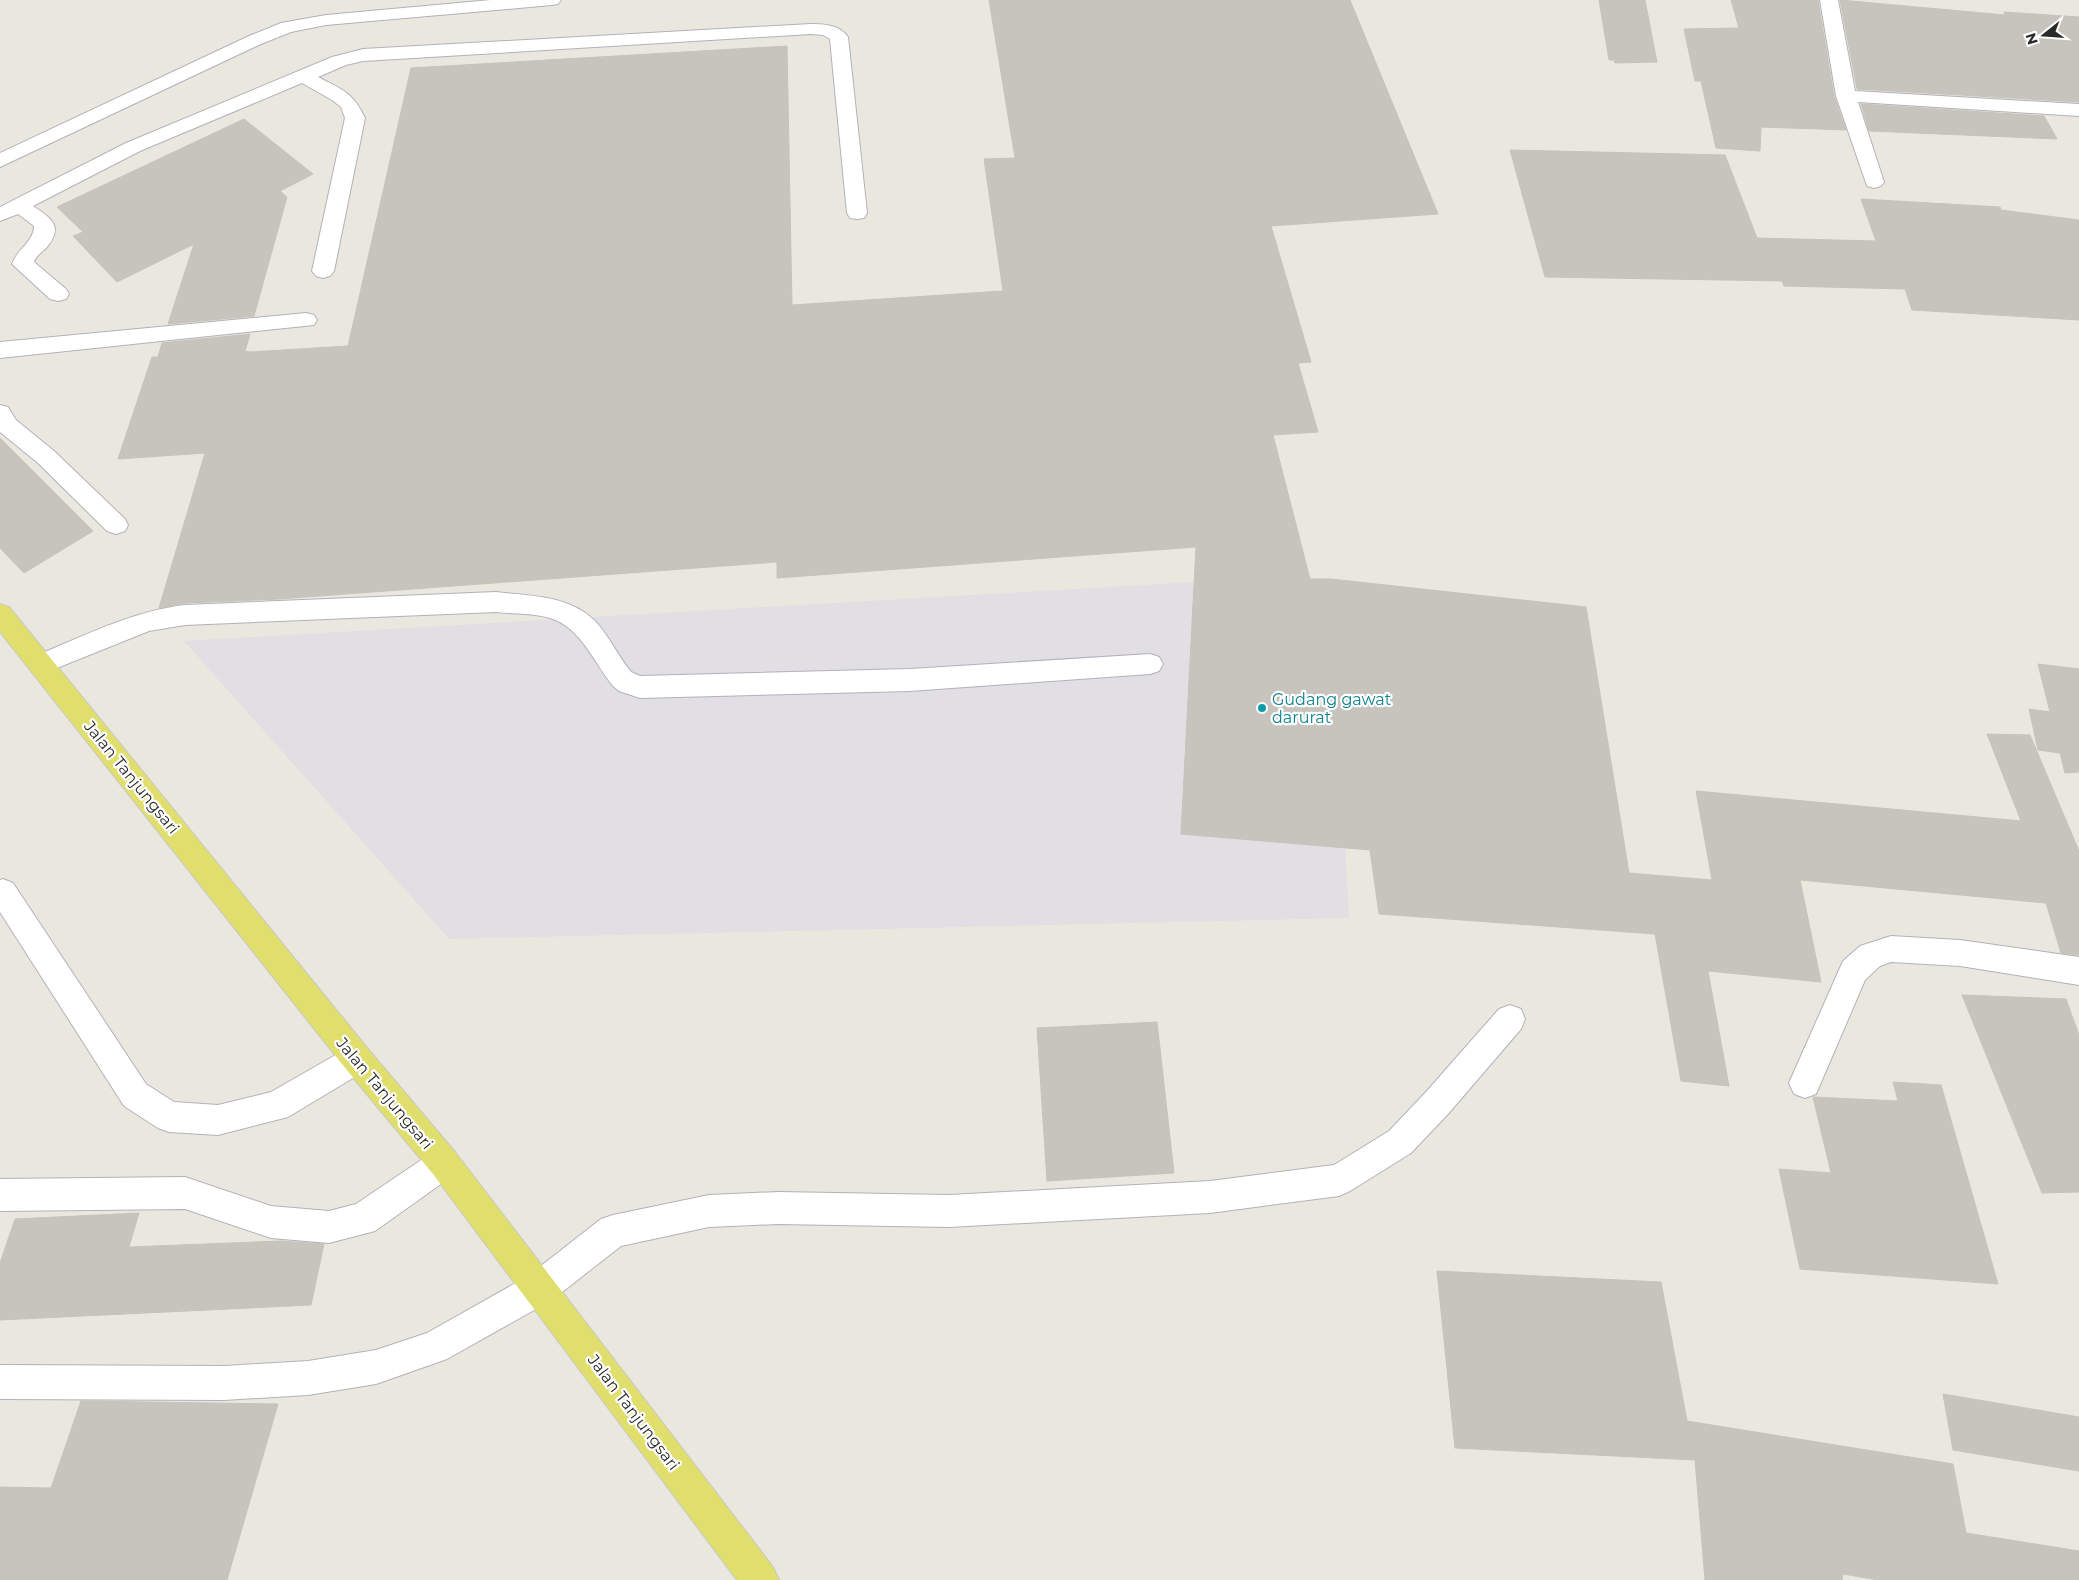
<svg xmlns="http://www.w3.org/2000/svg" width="2079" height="1580" font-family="Montserrat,sans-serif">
	<rect width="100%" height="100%" fill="#eae8de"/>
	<path fill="#e1dee4" d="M1331,579L1349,918L449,939L184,641L1194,582Z"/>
	<path fill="#c6c4bd" stroke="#c6c4b8" d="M989,0H1350L1438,214L1271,226L1311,362L1298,363L1318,432L1273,435L1310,579H1331L1586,607L1629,873L1712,880L1696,791L2021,821L1987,734L2030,735L2079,851V955L2061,953L2046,903L1800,880L1821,982L1708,971L1729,1086L1681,1081L1655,934L1379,914L1370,850L1181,834L1196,547L777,578V562L279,599L185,603L159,608L205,453L118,459L152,357H158L162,343L250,334L245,351L250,352L348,346L411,68L787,46L792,305L1003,291L984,159L1015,158Z
		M1599,0H1645L1657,62L1615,63L1614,60H1609Z
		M1731,0H1818L1834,96L1846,130L1761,127L1760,151L1716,148L1701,81H1695L1684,29L1739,28Z
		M1840,0L2005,15L2004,12L2079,17V102L1857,89Z
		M1861,104L2044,116L2057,139L1869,131Z
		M244,119L313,174L280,191L287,197L254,316L168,324L194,244L117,282L73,236L83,232L57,207Z
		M1510,150L1725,155L1757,238L1876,241L1861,199L2000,207L2001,210L2079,220V320L1912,310L1905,289L1784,286L1782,281L1545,277Z
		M0,438L93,531L24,573L0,548Z
		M2038,664L2079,669V772L2065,773L2060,753L2038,750L2029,709L2050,712Z
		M1962,995L2066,999L2079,1035V1192L2042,1193Z
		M1157,1022L1174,1173L1047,1181L1037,1028Z
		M1893,1082L1941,1085L1998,1284L1800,1269L1779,1169L1831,1173L1813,1097L1898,1101Z
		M139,1213L129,1247L280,1241L324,1244L311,1305L0,1320V1263L15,1219Z
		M1437,1271L1661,1282L1687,1421L1953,1464L1966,1533L2079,1551V1580H1878L1843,1574L1842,1580H1705L1695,1460L1455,1448Z
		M1943,1394L2079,1417V1471L1953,1450Z
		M81,1401L278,1404L227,1580H0V1487L51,1488Z"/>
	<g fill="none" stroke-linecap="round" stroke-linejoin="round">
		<g stroke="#b2b1bc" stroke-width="2">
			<path id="minor" d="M491,0H561L558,4L552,5L326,25L291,32L261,44L0,167V153L249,36L281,23L326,15Z
				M1820,0H1838L1855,91L2079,104V116L1858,102L1884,182L1881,186L1874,188L1867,186L1836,96Z
				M811,24C824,24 840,25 848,37L867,213L864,218L857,219L850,218L847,213L830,39L823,35L811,34L363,61L346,65L318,77C341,89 353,92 365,118L334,271L330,276L323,278L316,276L312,271L345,118L341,107L332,100L302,83L140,151L33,206C51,218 64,226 47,247C43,252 36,255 34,262L66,289L69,294L66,299L58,301L50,299L12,264C17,249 34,242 34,226L18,214L0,221V207L126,143L332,57L363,49Z
				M306,313L314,315L317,320L314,325L0,358V342Z
				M0,405L8,407L16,420L54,451L125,519L128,525L125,531L116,534L107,531L38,463L0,432Z
				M496,592C529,596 569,595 595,621C609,636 618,656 631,672L640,676L910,669L1150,654L1159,657L1163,664L1159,671L1150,674L910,691L640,698L619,691L613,686C594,663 581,627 550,618C533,613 514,614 496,612L185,625L149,631L42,674L33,671L29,664L33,657C82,637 132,611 185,605Z
				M3,879L13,883L146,1084L174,1102L218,1105L271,1092L346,1049L357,1044L368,1049L372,1059L368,1069L288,1117L218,1135L169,1132L158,1128L124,1106L0,912V880Z
				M1891,936L1960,940L2079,957V985L1960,966L1891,962L1880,966L1865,980L1816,1094L1805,1098L1794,1094L1789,1083L1843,961L1860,946Z
				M1510,1005L1521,1009L1525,1019L1521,1029L1448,1114L1411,1153L1350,1191L1339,1196L1210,1213L949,1227L778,1224L709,1227L621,1246L552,1300L447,1359L376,1384L308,1395L224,1400L0,1399V1365L224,1366L308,1361L376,1350L427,1333L528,1276L601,1219L613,1215L709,1195L778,1192L949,1195L1210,1181L1334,1165L1389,1131L1426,1092L1499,1009Z
				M444,1147L455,1152L460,1163L455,1174L375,1231L329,1243L271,1238L185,1209L0,1211V1179L185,1177L271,1206L329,1211L356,1204L433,1152Z"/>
		</g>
		<g stroke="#c8c8c8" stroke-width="2">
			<path id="major" d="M0,604L9,607L368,1049L455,1152L773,1567L779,1580H737L433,1174L346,1069L0,632Z"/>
		</g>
		<use href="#minor" fill="#fff" fill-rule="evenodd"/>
		<use href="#major" fill="#e0df6e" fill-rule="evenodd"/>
	</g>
	<circle fill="#0f9aa8" stroke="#fff" stroke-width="2" cx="1262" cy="708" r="5"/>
	<g text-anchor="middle" stroke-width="4.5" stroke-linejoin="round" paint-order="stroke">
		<g font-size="16" fill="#0d838f" stroke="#fff" text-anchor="start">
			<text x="1272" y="705">Gudang gawat<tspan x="1272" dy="18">darurat</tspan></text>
		</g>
		<g font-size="16" fill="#2a2a2a" stroke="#fff">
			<text transform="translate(132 777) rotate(51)" y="6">Jalan Tanjungsari</text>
			<text transform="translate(385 1093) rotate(50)" y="6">Jalan Tanjungsari</text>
			<text transform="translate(634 1412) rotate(53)" y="6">Jalan Tanjungsari</text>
		</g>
	</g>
	<g transform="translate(2044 35) rotate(253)" stroke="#ffffff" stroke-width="4" paint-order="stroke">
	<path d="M0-4L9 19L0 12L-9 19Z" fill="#2a2a2a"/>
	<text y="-8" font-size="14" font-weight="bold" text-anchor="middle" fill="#2a2a2a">N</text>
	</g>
</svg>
